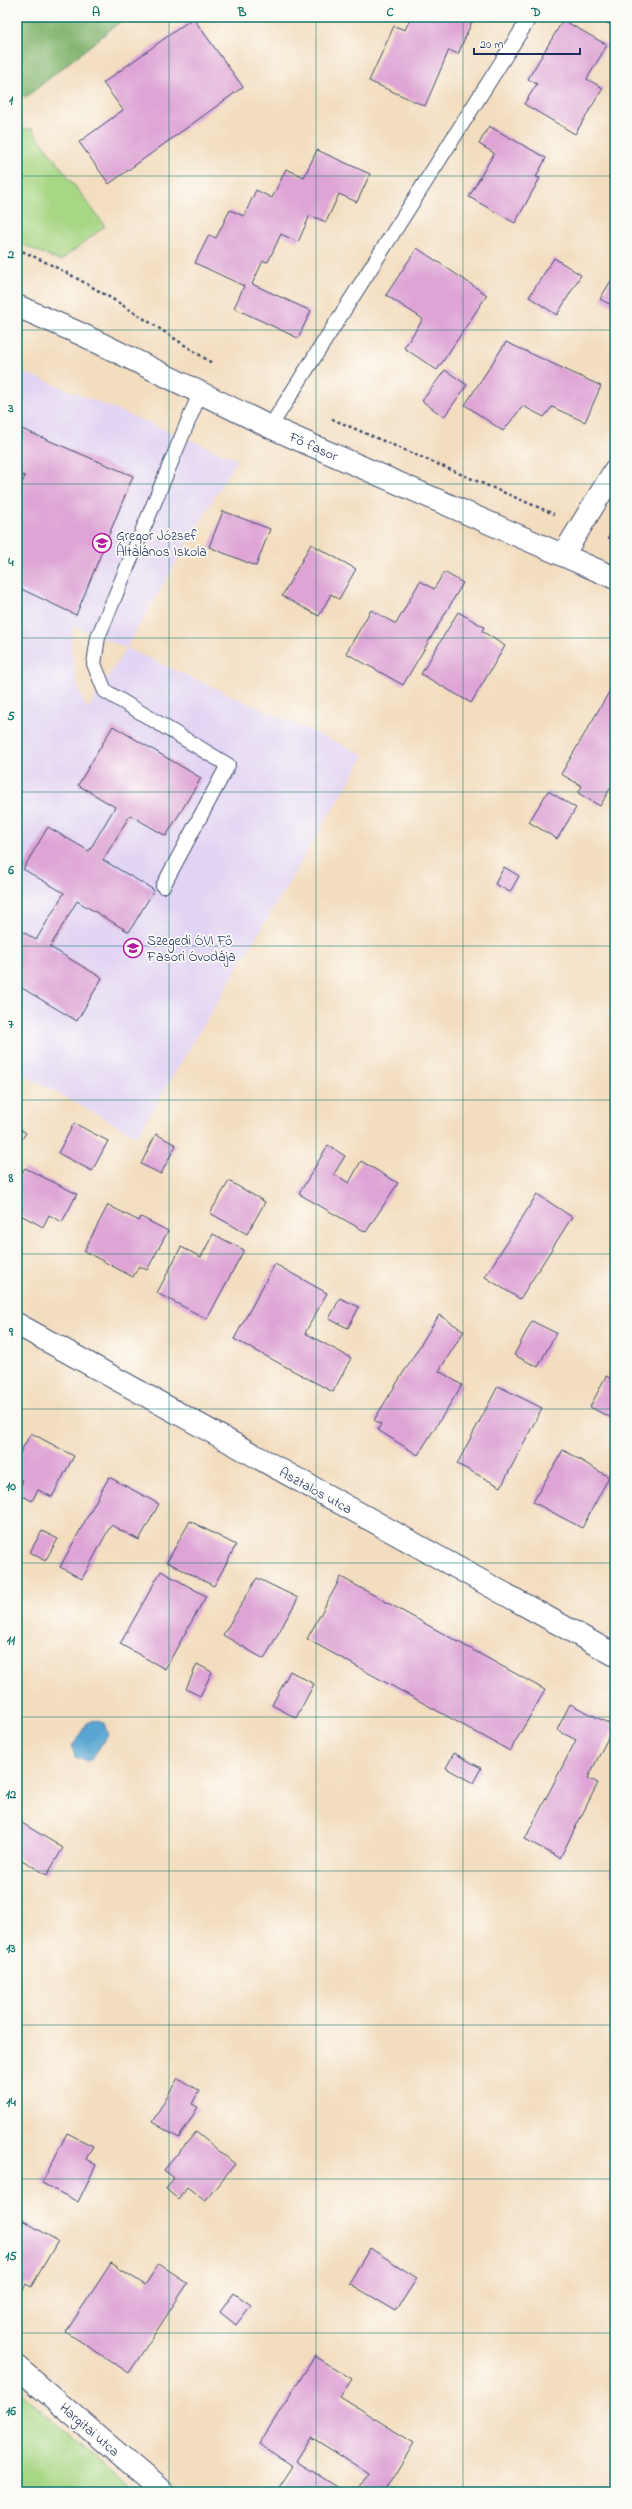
<svg xmlns="http://www.w3.org/2000/svg" width="632" height="2509" font-family="'Indie Flower',sans-serif">
	<rect width="100%" height="100%" fill="#fdfcf7"/>
	<filter id="ink" filterUnits="userSpaceOnUse"><feTurbulence type="fractalNoise" baseFrequency=".025" numOctaves="2"/><feDisplacementMap in="SourceGraphic" scale="8" xChannelSelector="R" yChannelSelector="G"/><feConvolveMatrix kernelMatrix="1 2 1 2 8 2 1 2 1" color-interpolation-filters="sRGB"/></filter>
	<filter id="wash" filterUnits="userSpaceOnUse"><feTurbulence type="fractalNoise" baseFrequency=".012" numOctaves="4" result="noise"/><feDisplacementMap in="SourceGraphic" scale="16" xChannelSelector="R" yChannelSelector="G"/><feGaussianBlur stdDeviation="0.9" result="paint"/><feColorMatrix in="noise" values="0 0 0 0 0 0 0 0 0 0 0 0 0 0 0 0 0 1.4 0 .05"/><feComposite in="paint" operator="in"/></filter>
	<g filter="url(#wash)">
		<rect width="100%" height="100%" fill="#f3ddbf"/>
		<path fill="#e2d4f3" fill-rule="evenodd" d="M17,369L237,459L126,648L365,755L137,1136L17,1071ZM73,626L126,648L88,709L83,701L74,674L71,648Z"/>
		<path fill="#a7d684" stroke="#618271" d="M17,129H32L105,226L60,261L17,242Z
			M17,2390L138,2492H17Z"/>
		<path fill="#85b772" stroke="#507368" d="M17,17H126L25,98L17,87Z"/>
		<path fill="#58a6d1" stroke="#3a6a98" d="M93,1720L104,1723L108,1735L91,1760L86,1761L75,1757L72,1747L87,1723Z"/>
		<g id="blocks">
			<path fill="#dea4d5" d="M411,17H474L458,54L449,50L425,106L369,81L394,26L405,30Z
				M598,17H615V28Z
				M193,18L243,87L109,184L79,142L123,110L103,83Z
				M563,20L607,45L587,79L603,88L575,134L524,104L537,84L528,79Z
				M489,126L546,158L536,177L540,178L515,223L469,197L494,153L479,144Z
				M317,150L370,174L357,202L339,194L326,222L310,215L298,242L281,234L268,262L263,261L252,284L311,311L298,338L234,308L244,286L195,263L209,235L216,238L230,210L244,216L256,190L272,198L286,169L304,177Z
				M417,248L487,295L437,370L404,348L423,319L386,295Z
				M554,258L581,275L557,315L529,297Z
				M615,274V307L600,299Z
				M506,342L601,386L585,422L552,407L544,417L523,406L503,431L465,405Z
				M445,370L467,385L444,417L422,401Z
				M17,427L133,476L76,615L17,587V495L25,476L17,474Z
				M223,511L270,529L256,566L209,547Z
				M311,544L356,569L339,599L331,594L319,616L282,596Z
				M444,572L463,583L403,685L346,653L371,610L396,624L420,581L434,589Z
				M458,612L484,627L482,631L505,646L471,703L421,674Z
				M615,682V780L600,806L578,793L582,786L561,774Z
				M113,726L201,778L166,836L130,815L103,860L154,890L129,932L77,901L50,947L102,978L77,1021L17,985V928L36,940L64,893L23,869L48,827L89,851L115,807L78,785Z
				M548,791L576,808L557,839L529,822Z
				M504,867L519,876L510,892L495,884Z
				M74,1123L108,1141L92,1171L58,1153Z
				M17,1127L26,1133L17,1147Z
				M156,1134L176,1145L161,1174L141,1164Z
				M328,1145L345,1156L334,1174L349,1183L361,1161L398,1183L366,1232L299,1194Z
				M25,1168L77,1194L62,1222L49,1215L43,1227L17,1213V1181Z
				M229,1181L265,1202L247,1234L210,1213Z
				M537,1194L572,1217L520,1299L485,1277Z
				M108,1205L139,1221L141,1217L168,1231L147,1270L139,1266L133,1277L84,1251Z
				M213,1234L244,1250L207,1319L157,1293L181,1247L201,1257Z
				M275,1264L327,1293L305,1333L351,1358L333,1392L234,1339Z
				M340,1298L359,1307L348,1328L329,1319Z
				M439,1315L464,1331L439,1371L462,1385L418,1455L378,1430L381,1424L374,1420Z
				M532,1321L556,1333L538,1367L514,1355Z
				M606,1376L615,1381V1420L590,1407Z
				M498,1386L542,1408L501,1487L457,1464Z
				M31,1433L74,1456L52,1497L38,1490L32,1501L17,1493L23,1481L17,1478V1458Z
				M563,1450L609,1477L582,1528L533,1502Z
				M109,1477L159,1504L139,1540L111,1525L82,1579L60,1567Z
				M190,1521L236,1545L214,1586L167,1562Z
				M42,1531L58,1539L45,1561L30,1552Z
				M161,1571L206,1596L165,1669L120,1644Z
				M341,1577L545,1690L510,1751L307,1639Z
				M257,1578L298,1598L264,1659L223,1635Z
				M197,1664L212,1672L200,1696L186,1689Z
				M290,1671L314,1684L296,1718L272,1705Z
				M570,1704L614,1726L588,1778L598,1783L560,1858L525,1839L576,1740L557,1730Z
				M454,1753L481,1768L473,1783L446,1768Z
				M17,1820L63,1848L47,1875L17,1857Z
				M615,1863V1877L609,1873Z
				M178,2078L199,2091L192,2104L198,2107L179,2138L152,2122Z
				M196,2132L235,2164L205,2201L187,2187L178,2199L166,2189L174,2178L164,2170Z
				M67,2133L93,2146L86,2159L96,2165L78,2202L42,2183Z
				M17,2217L58,2241L31,2287L26,2284L17,2299Z
				M370,2248L417,2278L396,2311L349,2283Z
				M111,2263L145,2285L159,2264L188,2283L129,2373L66,2332Z
				M234,2293L251,2305L236,2325L220,2312Z
				M315,2356L352,2379L340,2397L414,2443L384,2492H357L368,2473L311,2437L296,2461L339,2488L337,2492H276L293,2466L259,2444Z"/>
		</g>
	</g>
	<g filter="url(#ink)">
		<use href="#blocks" fill-opacity="0" stroke="#3b496d" stroke-width="1"/>
		<g fill="none" stroke-linecap="round" stroke-linejoin="round">
			<g stroke="#3b496d" stroke-width="16">
				<path id="service" d="M270,427L530,17
					M163,886L228,765L105,691L94,664L98,637L200,393"/>
			</g>
			<g stroke="#3b496d" stroke-width="24">
				<path id="minor" d="M563,555L615,470
					M17,1324L615,1655
					M17,2367L163,2492"/>
			</g>
			<g stroke="#3b496d" stroke-width="24">
				<path id="tertiary" d="M17,306L81,334L270,427L615,578"/>
			</g>
			<path stroke="#3b496d" stroke-width="2.5" stroke-dasharray="3 3" stroke-linecap="butt" d="M17,249C87,279 149,322 212,363
				M332,419L554,514
				M608,537L615,540"/>
			<use href="#service" stroke="#fff" stroke-width="14"/>
			<use href="#minor" stroke="#fff" stroke-width="22"/>
			<use href="#tertiary" stroke="#fff" stroke-width="22"/>
		</g>
	</g>
	<path fill="none" stroke="#0f766e" stroke-width="1" stroke-opacity="0.55" d="M169,17V2492M316,17V2492M463,17V2492M17,176H615M17,330H615M17,484H615M17,638H615M17,792H615M17,946H615M17,1100H615M17,1254H615M17,1409H615M17,1563H615M17,1717H615M17,1871H615M17,2025H615M17,2179H615M17,2333H615"/>
	<defs>
		<g id="school-ring" transform="scale(1)"><circle r="9.5" fill="#fdfcf7" stroke="#b5179e" stroke-width="1.5"/><path d="M0-5L7-2L0 1L-7-2ZM-4 1L0 2.5L4 1V4Q0 6-4 4Z" fill="#b5179e"/></g>
	</defs>
	<g fill-rule="evenodd">
		<use href="#school-ring" x="102" y="543"/>
		<use href="#school-ring" x="133" y="948"/>
	</g>
	<g text-anchor="middle" stroke-width="3.5" stroke-linejoin="round" paint-order="stroke">
		<g font-size="14" fill="#1b2f5e" stroke="#fdfcf7">
			<text transform="translate(314 446) rotate(24)" y="5">Fő fasor</text>
			<text transform="translate(316 1490) rotate(29)" y="5">Asztalos utca</text>
			<text transform="translate(90 2429) rotate(41)" y="5">Hargitai utca</text>
		</g>
		<g font-size="14" fill="#1b2f5e" stroke="#fdfcf7" text-anchor="start">
			<text x="116" y="540">Gregor József<tspan x="116" dy="16">Általános Iskola</tspan></text>
			<text x="147" y="945">Szegedi ÓVI Fő<tspan x="147" dy="16">Fasori Óvodája</tspan></text>
		</g>
	</g>
	<rect width="632" height="2509" fill="none" stroke="#fdfcf7" stroke-width="44"/>
	<path d="M474 48v6h106v-6" fill="none" stroke="#1b2f5e" stroke-width="2"/>
	<text x="480" y="48" font-size="12" fill="#1b2f5e" stroke="#fdfcf7" stroke-width="3" paint-order="stroke">20 m</text>
	<rect x="22" y="22" width="588" height="2465" fill="none" stroke="#0f766e" stroke-width="1.5"/>
	<g font-size="13" text-anchor="middle" font-weight="bold" fill="#0f766e">
		<text x="96" y="16">A</text>
		<text x="242" y="16">B</text>
		<text x="390" y="16">C</text>
		<text x="536" y="16">D</text>
		<text x="11" y="104">1</text>
		<text x="11" y="258">2</text>
		<text x="11" y="412">3</text>
		<text x="11" y="566">4</text>
		<text x="11" y="720">5</text>
		<text x="11" y="874">6</text>
		<text x="11" y="1028">7</text>
		<text x="11" y="1182">8</text>
		<text x="11" y="1336">9</text>
		<text x="11" y="1490">10</text>
		<text x="11" y="1644">11</text>
		<text x="11" y="1798">12</text>
		<text x="11" y="1952">13</text>
		<text x="11" y="2106">14</text>
		<text x="11" y="2260">15</text>
		<text x="11" y="2415">16</text>
	</g>
</svg>
